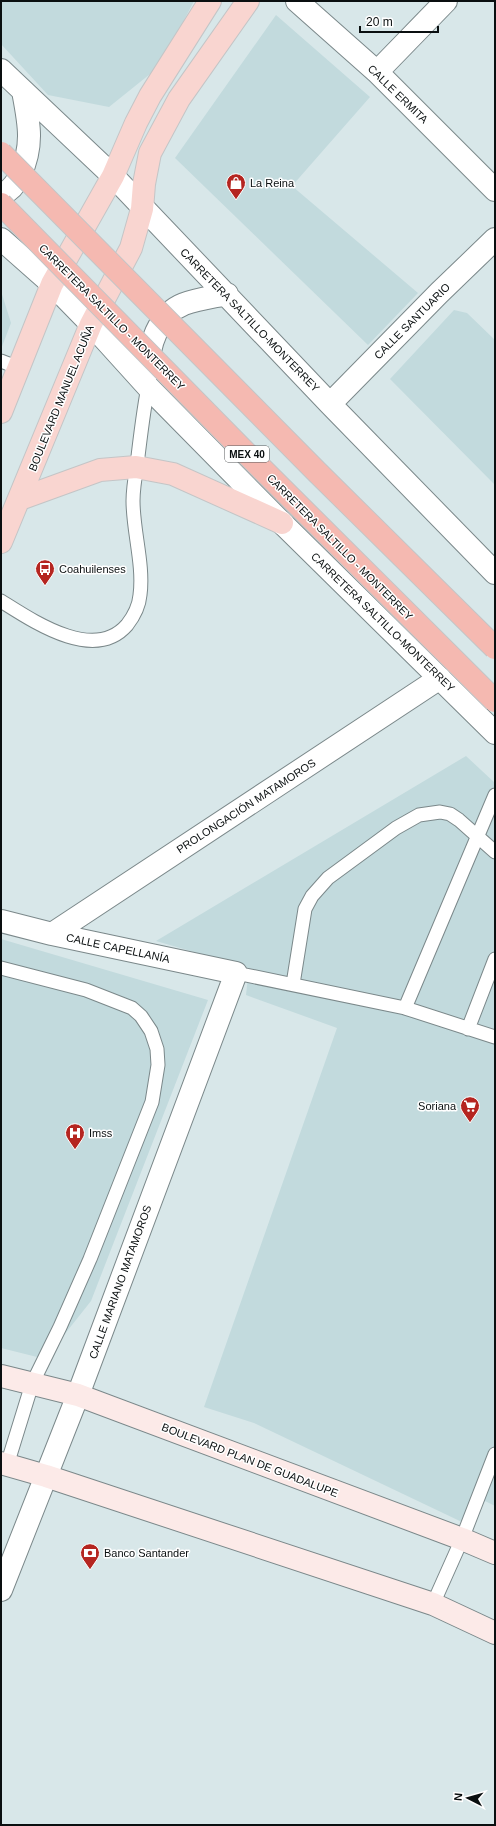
<svg xmlns="http://www.w3.org/2000/svg" width="496" height="1826" font-family="Helvetica,sans-serif">
	<rect width="100%" height="100%" fill="#d8e7e9"/>
	<path fill="#c2dadd" d="M1,1H194L160,66L109,107L48,95L1,44Z
		M276,15L370,97L292,186L418,293L368,345L175,158Z
		M1,291L11,323L1,349Z
		M454,310L467,313L495,340V485L390,379Z
		M466,756L495,783V1506L485,1501L464,1523L254,1423L204,1407L337,1028L246,995L249,968L156,941Z
		M1,939L208,1000L91,1301L45,1359L1,1348Z"/>
	<g fill="none" stroke-linecap="round" stroke-linejoin="round">
		<g stroke="#7b888a" stroke-width="15">
			<path id="lane" d="M1,361L19,368
				M1,601C33,621 94,663 127,625C134,616 139,607 140,595C144,565 133,531 133,501C133,489 135,477 137,465C140,439 143,413 148,387
				M1,968L86,990L132,1008L141,1016L151,1031L157,1049L158,1065L152,1102L90,1259L60,1327L32,1384L7,1465
				M236,973L405,1008L495,1037
				M293,984L305,909L312,896L328,878L396,828L419,815L440,812L450,814L459,820L495,852
				M405,1008L495,795
				M468,1029L495,959
				M433,1604L462,1539L495,1454"/>
		</g>
		<g stroke="#7b888a" stroke-width="24">
			<path id="street" d="M297,1L377,72L495,190
				M1,70L113,176L330,404L495,573
				M377,72L446,1
				M1,195C10,191 16,184 20,175C34,145 29,123 23,91
				M1,239L52,284L91,324L148,387L282,523L495,733
				M148,372C148,346 158,314 184,304C198,299 213,297 227,294
				M330,404L439,293L495,239
				M1,921L52,934L236,973L78,1395L1,1590
				M52,934L440,678"/>
		</g>
		<g stroke="#7b888a" stroke-width="24">
			<path id="secondary" d="M1,1376L78,1395L462,1539L495,1553
				M1,1463L46,1476L433,1604L495,1633"/>
		</g>
		<g stroke="#c4c5c6" stroke-width="24">
			<path id="primary" d="M1,412L52,284L113,176L136,123L150,96L210,1
				M20,499L100,470L136,467L173,474L282,523
				M1,542L91,324L131,248L142,209L144,184L150,153L179,99L248,1"/>
		</g>
		<use href="#lane" stroke="#fff" stroke-width="13"/>
		<use href="#street" stroke="#fff" stroke-width="22"/>
		<use href="#secondary" stroke="#fceae8" stroke-width="22"/>
		<use href="#primary" stroke="#f9d5d0" stroke-width="22"/>
		<g stroke="#c4c5c6" stroke-width="24" stroke-linecap="butt">
			<path id="highway-bridge" d="M1,153L317,472L495,648
				M1,204L241,448L495,701"/>
		</g>
		<use href="#highway-bridge" stroke="#f5b9b1" stroke-width="22"/>
	</g>
	<defs>
		<g id="shop-pin" transform="scale(1)"><path d="M0 17L-7.5 6A9.5 9.5 0 1 1 7.5 6Z" fill="#b52520" stroke="#fff"/><path d="M-5-2.5h2.3a2.7 3.5 0 0 1 5.4 0H5L5.5 6h-11ZM-1.5-2.5h3a1.5 2.3 0 0 0-3 0Z" fill="#fff"/></g>
		<g id="bus-pin" transform="scale(1)"><path d="M0 17L-7.5 6A9.5 9.5 0 1 1 7.5 6Z" fill="#b52520" stroke="#fff"/><path d="M-5-6H5V4H4V6H2V4H-2V6H-4V4H-5ZM-3.5-4V0h7V-4ZM-3.5 1.2v1.5H-2V1.2ZM2 1.2v1.5H3.5V1.2Z" fill="#fff"/></g>
		<g id="supermarket-pin" transform="scale(1)"><path d="M0 17L-7.5 6A9.5 9.5 0 1 1 7.5 6Z" fill="#b52520" stroke="#fff"/><path d="M-6-5.5h2.5l.6 2H6L4.5 2H-2.5L-4.4-4H-6ZM-1.5 3.2a1.3 1.3 0 1 0 .1 0ZM3 3.2a1.3 1.3 0 1 0 .1 0Z" fill="#fff"/></g>
		<g id="hospital-pin" transform="scale(1)"><path d="M0 17L-7.5 6A9.5 9.5 0 1 1 7.5 6Z" fill="#b52520" stroke="#fff"/><path d="M-5-5h3v3.5h4V-5h3V5h-3V1.5h-4V5h-3Z" fill="#fff"/></g>
		<g id="bank-pin" transform="scale(1)"><path d="M0 17L-7.5 6A9.5 9.5 0 1 1 7.5 6Z" fill="#b52520" stroke="#fff"/><path d="M-6-4H6V4H-6ZM0-2.3a2.3 2.3 0 1 0 0 4.6a2.3 2.3 0 1 0 0-4.6Z" fill="#fff"/></g>
	</defs>
	<g fill-rule="evenodd">
		<use href="#shop-pin" x="236" y="183"/>
		<use href="#bus-pin" x="45" y="569"/>
		<use href="#supermarket-pin" x="470" y="1106"/>
		<use href="#hospital-pin" x="75" y="1133"/>
		<use href="#bank-pin" x="90" y="1553"/>
	</g>
	<g text-anchor="middle" stroke-width="3" stroke-linejoin="round" paint-order="stroke">
		<rect fill="#fff" stroke="#545758" stroke-width="1" x="225" y="446" width="44" height="16" rx="3"/>
		<g font-size="10" font-weight="bold" fill="#0a0f10">
			<text x="247" y="458">MEX 40</text>
		</g>
		<g font-size="11" fill="#0a0f10" stroke="#fff">
			<text transform="translate(398 94) rotate(44)" y="4">CALLE ERMITA</text>
			<text transform="translate(112 317) rotate(45)" y="4">CARRETERA SALTILLO - MONTERREY</text>
			<text transform="translate(250 320) rotate(46)" y="4">CARRETERA SALTILLO-MONTERREY</text>
			<text transform="translate(412 321) rotate(-45)" y="4">CALLE SANTUARIO</text>
			<text transform="translate(61 398) rotate(-68)" y="4">BOULEVARD MANUEL ACUÑA</text>
			<text transform="translate(340 547) rotate(45)" y="4">CARRETERA SALTILLO - MONTERREY</text>
			<text transform="translate(383 622) rotate(44)" y="4">CARRETERA SALTILLO-MONTERREY</text>
			<text transform="translate(246 806) rotate(-33)" y="4">PROLONGACIÓN MATAMOROS</text>
			<text transform="translate(118 948) rotate(12)" y="4">CALLE CAPELLANÍA</text>
			<text transform="translate(120 1282) rotate(-70)" y="4">CALLE MARIANO MATAMOROS</text>
			<text transform="translate(250 1460) rotate(21)" y="4">BOULEVARD PLAN DE GUADALUPE</text>
		</g>
		<g font-size="11" fill="#0a0f10" stroke="#fff" text-anchor="start">
			<text x="250" y="187">La Reina</text>
			<text x="59" y="573">Coahuilenses</text>
			<text x="456" y="1110" text-anchor="end">Soriana</text>
			<text x="89" y="1137">Imss</text>
			<text x="104" y="1557">Banco Santander</text>
		</g>
	</g>
	<rect width="496" height="1826" fill="none" stroke="#0a0f10" stroke-width="4"/>
	<g transform="translate(468 1798) rotate(276)" stroke="#ffffff" stroke-width="3" paint-order="stroke">
	<path d="M0-3L7 15L0 10L-7 15Z" fill="#0a0f10"/>
	<text y="-6" font-size="11" font-weight="bold" text-anchor="middle" fill="#0a0f10">N</text>
	</g>
	<path d="M360 26v6h78v-6" fill="none" stroke="#0a0f10" stroke-width="2"/>
	<text x="366" y="26" font-size="12" fill="#0a0f10" stroke="#ffffff" stroke-width="3" paint-order="stroke">20 m</text>
</svg>
